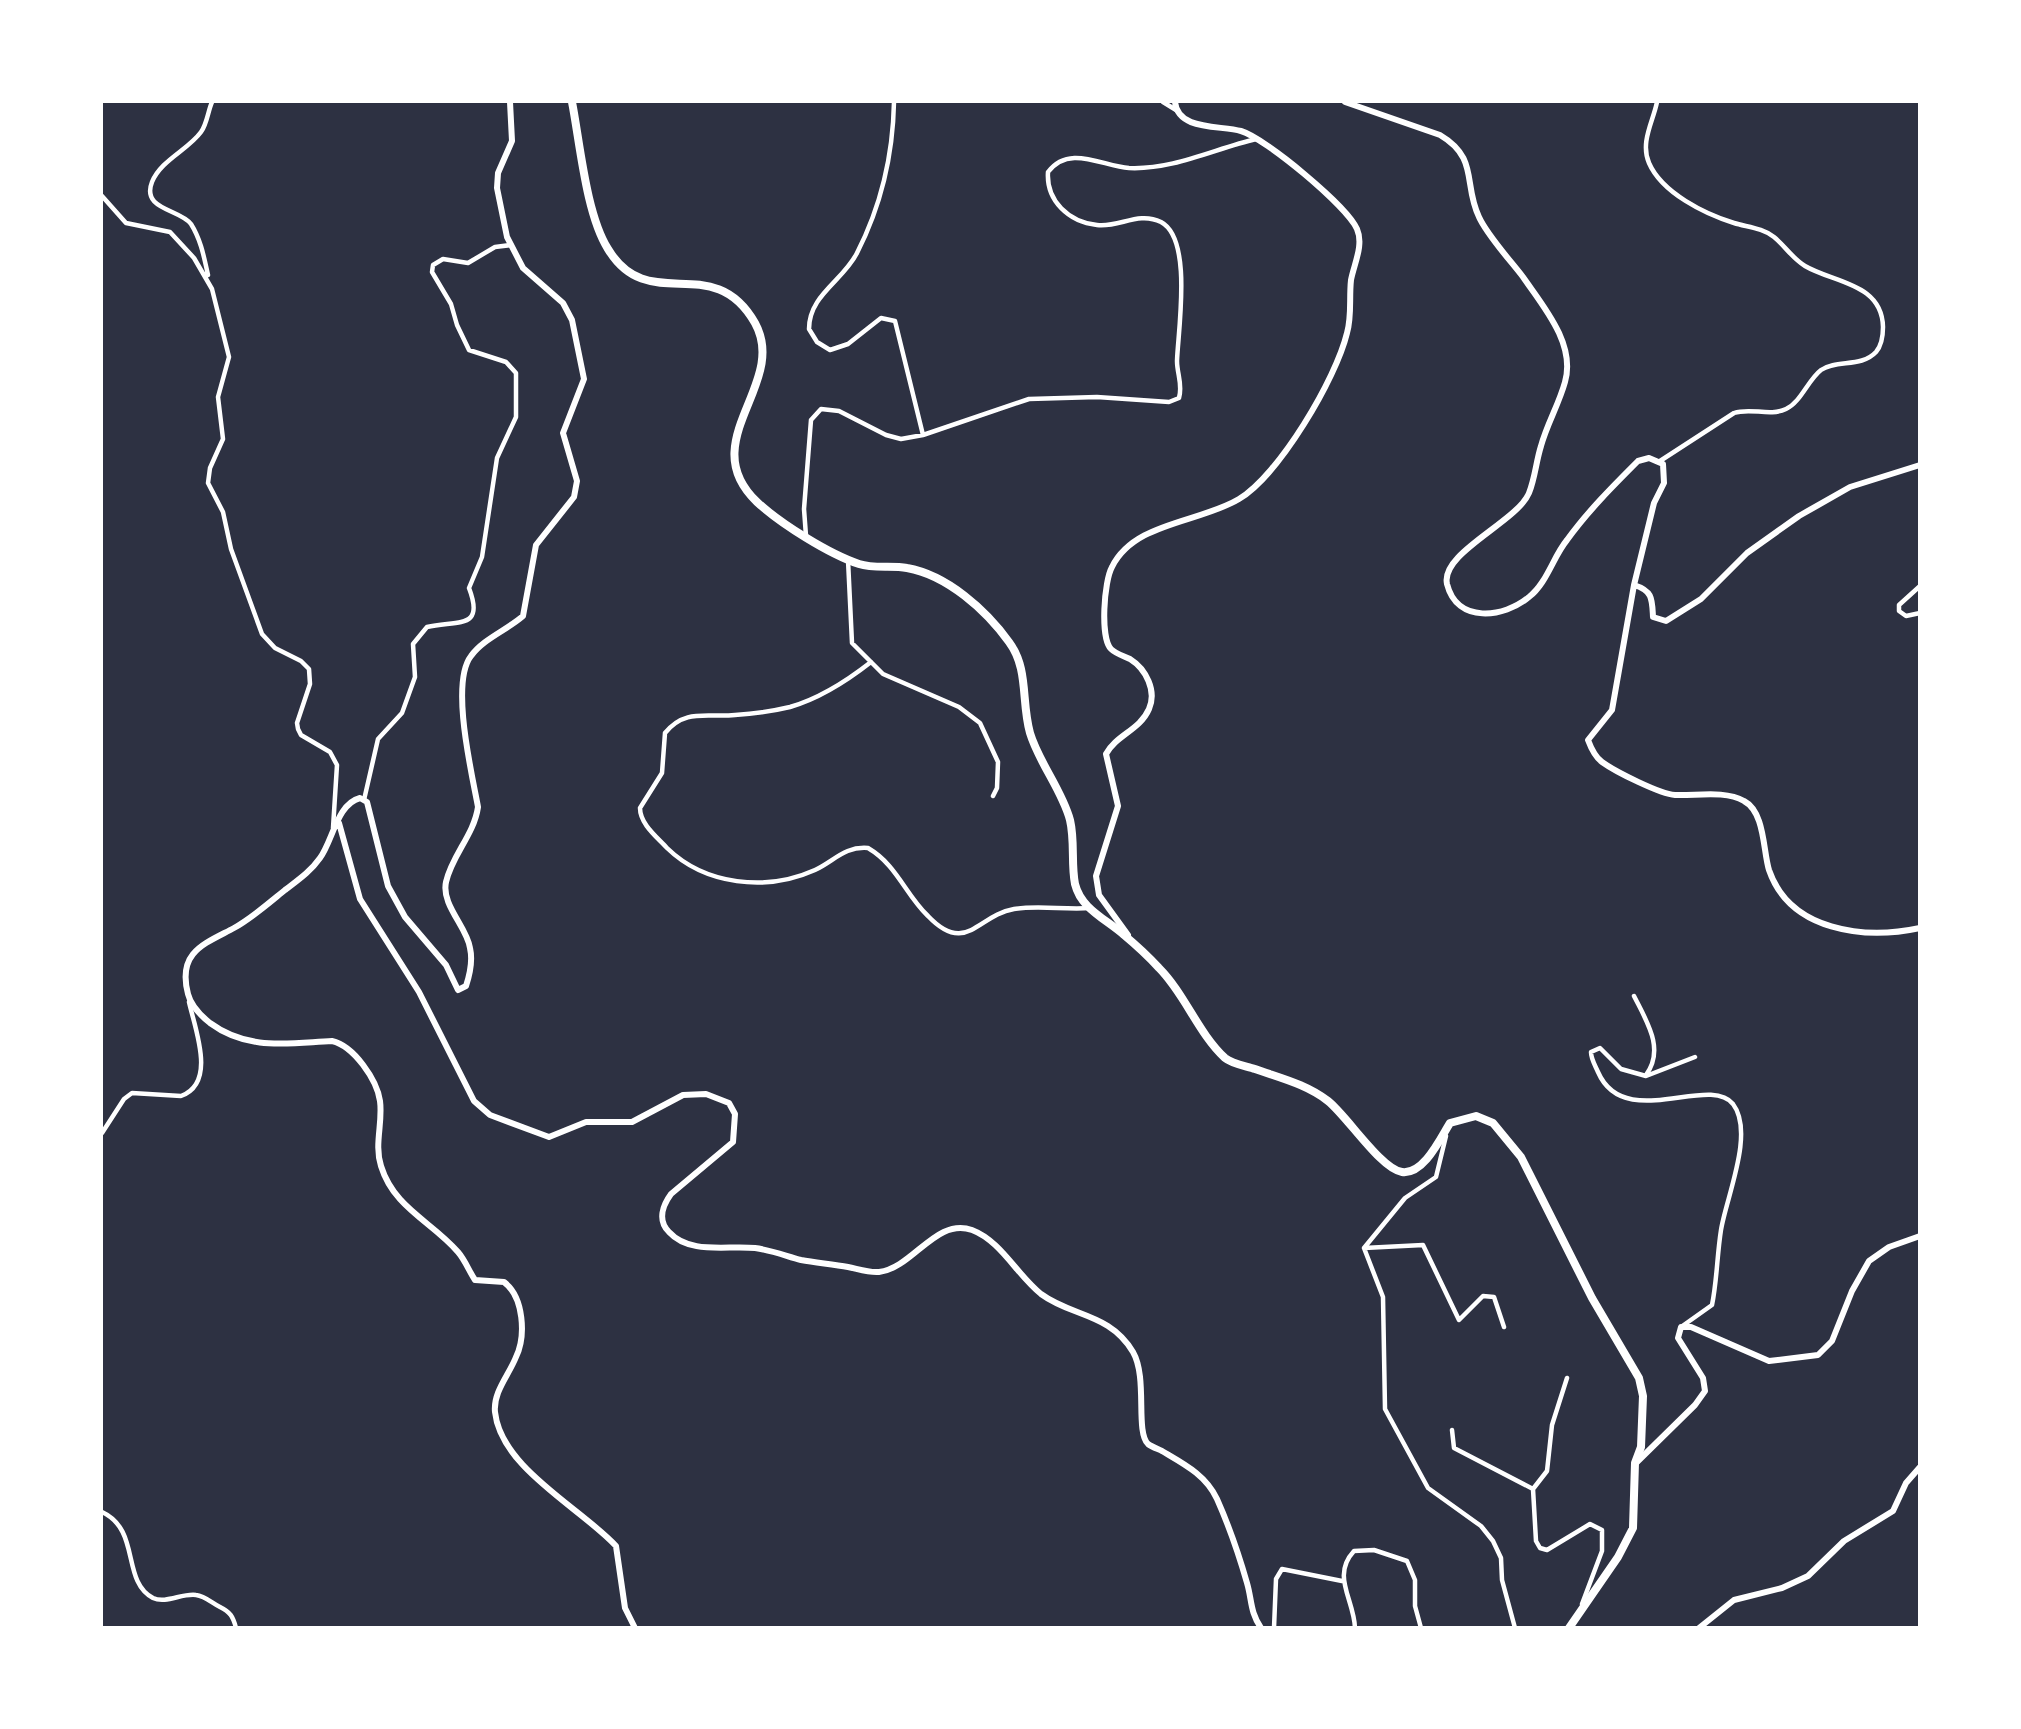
<svg xmlns="http://www.w3.org/2000/svg" width="2021" height="1729" font-family="Commissioner,sans-serif">
	<rect width="100%" height="100%" fill="#2d3142"/>
	<g fill="none" stroke-linecap="round" stroke-linejoin="round">
		<path stroke="#fff" stroke-width="4.5" d="M894,102C893,154 881,206 857,253C843,281 809,295 809,329L817,342L830,350L848,344L881,318L895,321L923,435
			M1163,102L1176,110
			M1657,102C1653,122 1640,142 1649,163C1662,193 1705,214 1734,223C1747,227 1763,228 1774,237C1785,246 1792,258 1805,266C1834,283 1882,283 1883,327C1883,336 1882,345 1876,352C1861,368 1837,359 1821,370C1808,380 1801,402 1786,409C1769,417 1751,407 1734,413L1660,461
			M102,196L126,223L170,232L194,258L212,289L229,357L218,397L223,439L210,468L208,483L223,512L231,549L262,634L275,648L301,661L309,669L310,684L297,723L298,729L301,735L330,752L337,765L333,828
			M208,275C204,257 201,240 191,224C180,209 141,210 152,182C161,160 188,150 201,132C207,124 208,111 212,102
			M806,536L804,509L811,420L821,409L839,411L886,435L901,439L923,435L1029,399L1097,397L1169,402L1179,398C1183,385 1177,374 1177,361C1178,330 1193,239 1161,222C1138,211 1119,228 1097,225C1069,222 1046,201 1048,172C1069,144 1102,166 1129,168C1173,170 1214,149 1256,139
			M848,560L852,643L883,674L959,707L980,723L998,762L997,788L993,796
			M1920,586L1899,605V611L1906,616L1920,613
			M871,662C848,680 818,699 790,707C773,711 753,714 735,715C707,718 685,708 665,733L662,773L640,808C640,824 657,837 667,848C705,885 766,892 815,870C834,861 845,846 868,848C897,865 905,894 928,916C966,956 978,915 1014,909C1038,905 1065,910 1090,908
			M364,800L378,739L402,713L415,677L413,644L427,627C458,620 485,630 469,588L482,557L497,458L516,417V373L506,362L469,350L457,325L451,304L432,272L433,265L443,259L468,263L495,247L511,245
			M1634,996C1647,1022 1665,1049 1646,1075
			M102,1133L124,1099L132,1093L181,1096C217,1083 195,1029 189,1002
			M1446,1136L1436,1177L1405,1198L1364,1248L1383,1297L1385,1409L1428,1488L1481,1526L1493,1541L1501,1558L1502,1580L1515,1628
			M1364,1248L1423,1245L1459,1320L1483,1296L1494,1297L1504,1327
			M1681,1327L1712,1305C1717,1281 1717,1255 1721,1230C1726,1198 1755,1133 1733,1104C1709,1074 1624,1132 1598,1072C1595,1065 1591,1059 1591,1052L1600,1048L1621,1069L1646,1076L1695,1057
			M1567,1378L1552,1425L1547,1471L1533,1489L1536,1541L1540,1548L1547,1550L1590,1524L1602,1530V1551L1582,1604
			M1452,1430L1454,1448L1533,1489
			M102,1512C141,1530 121,1581 153,1598C166,1604 182,1593 196,1595C205,1596 212,1603 220,1607C230,1612 233,1616 236,1628
			M1274,1628L1276,1579L1282,1569L1342,1581
			M1355,1628C1354,1599 1331,1576 1354,1551L1374,1550L1407,1561L1415,1580V1606L1421,1628"/>
		<path stroke="#fff" stroke-width="6" d="M510,102L512,141L498,173L497,188L507,237L523,268L563,303L572,320L584,379L563,433L577,481L574,497L536,545L523,616C507,630 483,639 471,656C450,683 472,774 478,807C474,835 452,855 446,882C441,905 467,927 470,948C473,961 470,974 466,986L458,990L446,965L405,917L388,886L367,802L360,798C337,804 333,840 320,858C311,871 298,880 285,890C269,903 252,918 234,928C204,944 177,952 188,994C191,1006 200,1015 210,1023C248,1051 288,1043 332,1041C354,1046 377,1080 380,1101C383,1123 374,1144 381,1166C394,1208 431,1221 458,1252C465,1260 469,1271 475,1280L504,1282C524,1297 526,1336 516,1357C509,1375 493,1392 495,1412C501,1468 581,1508 616,1546L625,1608L635,1628
			M1345,102L1440,135C1479,158 1463,184 1479,217C1487,235 1510,260 1523,277C1543,306 1576,344 1565,382C1559,404 1547,424 1541,446C1536,462 1535,478 1529,493C1517,522 1440,553 1447,584C1457,624 1504,618 1529,597C1547,583 1553,557 1567,540C1588,511 1613,486 1638,461L1649,458L1663,464L1664,483L1654,503L1634,585C1653,591 1652,599 1653,617L1666,621L1701,599L1747,553L1799,516L1850,487L1920,465
			M1634,585L1612,710L1588,740C1591,748 1595,757 1602,762C1616,772 1660,794 1675,795C1696,796 1725,790 1744,801C1765,812 1763,851 1769,870C1790,931 1864,940 1920,928
			M339,823L360,899L419,992L474,1101L490,1115L549,1137L586,1122H632L683,1095L706,1094L729,1103L735,1114L733,1142L671,1194C663,1205 657,1220 669,1232C690,1255 727,1245 755,1248C771,1250 786,1256 801,1260C817,1263 833,1264 848,1267C858,1269 869,1273 879,1272C913,1268 936,1217 972,1230C1001,1241 1017,1275 1041,1294C1072,1317 1110,1313 1133,1352C1148,1378 1135,1431 1148,1444C1152,1447 1158,1449 1162,1451C1184,1464 1206,1475 1217,1499C1229,1526 1239,1555 1247,1583C1252,1600 1250,1612 1261,1628
			M1128,935L1099,895L1096,876L1118,806L1106,754C1116,735 1140,730 1149,709C1157,691 1146,669 1130,659C1124,656 1116,654 1111,649C1100,638 1104,581 1112,567C1134,522 1199,523 1239,499C1279,475 1336,379 1347,333C1352,316 1349,298 1351,280C1354,264 1364,245 1357,229C1347,206 1265,138 1241,131C1220,125 1178,131 1175,102
			M1637,1462L1695,1405L1705,1391L1703,1378L1678,1338L1681,1327H1691L1769,1361L1818,1355L1832,1341L1852,1291L1869,1261L1889,1247L1920,1236
			M1699,1628L1734,1600L1782,1588L1808,1576L1844,1541L1893,1511L1906,1483L1920,1467"/>
		<path stroke="#fff" stroke-width="8" d="M572,102C580,143 586,214 608,249C649,317 713,249 755,323C789,384 693,441 757,502C781,524 829,554 859,564C874,569 892,565 907,568C947,575 986,610 1009,642C1029,669 1021,701 1030,733C1039,763 1062,790 1070,820C1075,841 1071,864 1075,884C1081,909 1106,919 1124,935C1136,945 1148,956 1159,968C1185,994 1198,1033 1225,1058C1232,1064 1246,1066 1255,1069C1280,1078 1306,1084 1328,1101C1347,1116 1381,1169 1402,1172C1424,1175 1441,1137 1450,1123L1476,1116L1493,1123L1521,1157L1592,1298L1639,1378L1643,1396L1641,1447L1635,1463L1633,1528L1618,1557L1569,1628"/>
	</g>
	<rect width="2021" height="1729" fill="none" stroke="#ffffff" stroke-width="206"/>
</svg>
